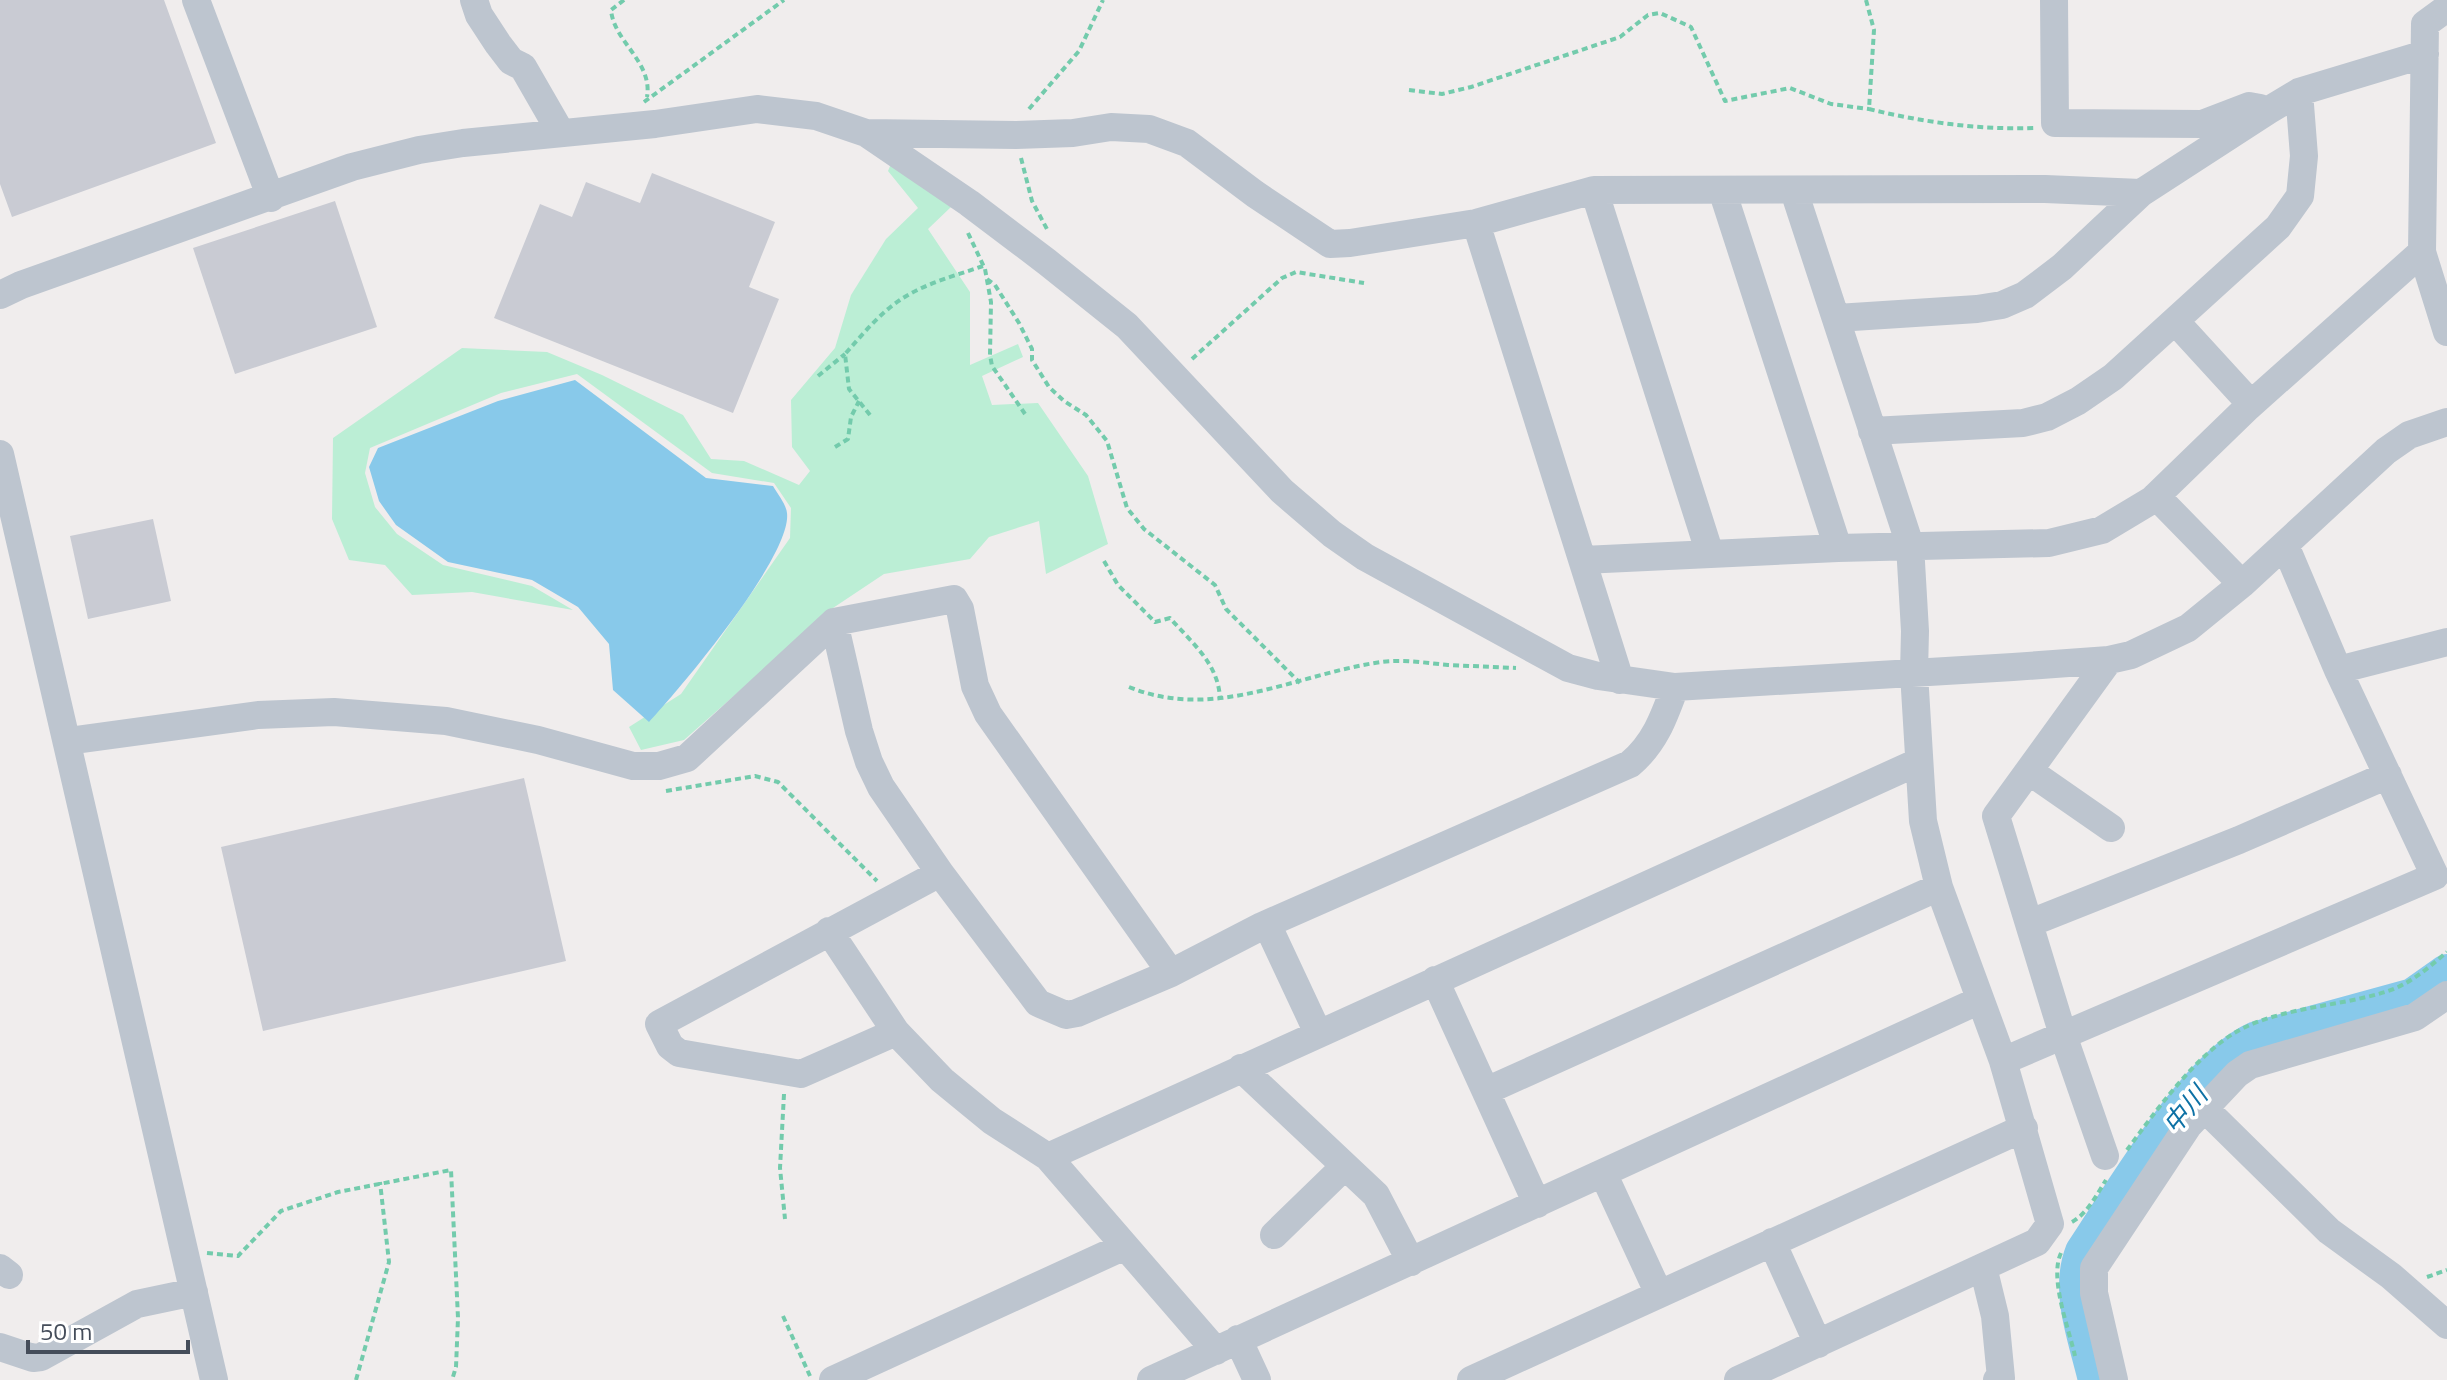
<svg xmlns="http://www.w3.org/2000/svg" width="2447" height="1380" font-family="'Titillium Web','Noto Sans JP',sans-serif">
	<rect width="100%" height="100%" fill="#f0eded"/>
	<path fill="#bbeed5" d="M893,159L951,207L928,229L970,292V365L1018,344L1023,357L982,376L992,405L1038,403L1088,476L1108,544L1046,574L1039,521L989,537L970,559L884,574L833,608L684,740L641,750L629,727L681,694L790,538L791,508L774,483L712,473L577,374L501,393L370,448L365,473L375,507L397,534L443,565L532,586L573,610L472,592L412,595L385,565L349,560L332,519L333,438L462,348L547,352L602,375L683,415L711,459L744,461L799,485L810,471L792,447L791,400L835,348L851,295L886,239L918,208L888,171Z"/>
	<path fill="#88c9ea" d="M575,380L706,478L773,486C777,493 786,504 787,513C792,556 680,689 649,722L613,690L609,644L578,607L532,580L448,562L396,525L379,501L369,467L378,448L498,401Z"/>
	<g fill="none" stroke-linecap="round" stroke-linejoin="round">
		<path stroke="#88c9ea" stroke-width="38" d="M2097,1380C2088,1340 2068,1292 2084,1252C2122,1195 2197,1066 2257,1040L2413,997L2447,973"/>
	</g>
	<path fill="#c9cbd3" d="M0,0H164L216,143L12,217L0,184Z
		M652,173L775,222L749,287L779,299L733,413L494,318L540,204L572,217L586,182L640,203Z
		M335,201L377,327L235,374L193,248Z
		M153,519L171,601L88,619L70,536Z
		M524,778L566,961L263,1031L221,847Z"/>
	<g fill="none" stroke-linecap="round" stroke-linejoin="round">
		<path stroke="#73cbac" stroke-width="4" stroke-dasharray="6 4" stroke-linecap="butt" d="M624,0L611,10C614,42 653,62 647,97
			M1866,0L1874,30L1869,109C1922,122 1979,130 2034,128
			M1409,90L1442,94L1471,87L1620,37L1648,15L1660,13L1691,27L1725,101L1790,88L1831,104L1869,109
			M644,102L784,0
			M1029,109L1079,51L1103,0
			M1021,158L1032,201L1048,231
			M968,233L985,269L991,302L990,355L992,366L1025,414
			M987,279L995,285L1019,323L1032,349V360L1049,387L1064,401L1086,415L1107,441L1127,508L1144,529L1215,585L1226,609L1300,683
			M1192,359L1282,278L1296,272L1364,283
			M818,376L845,354
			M870,415L849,389L845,354C862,335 879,314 900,300C925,283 955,276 983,266
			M835,447L848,439L851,417L859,401
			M1104,561L1118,585L1155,622L1170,618C1192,643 1218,663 1220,698
			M1129,687C1215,722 1296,674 1381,662C1404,659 1426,663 1448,665C1471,666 1493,667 1516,668
			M666,791L755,776L778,782L877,881
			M784,1094L780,1168L785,1219
			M2127,1150C2155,1112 2195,1056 2236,1032C2280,1007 2337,1007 2385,992C2409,985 2428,968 2447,952
			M2072,1222C2088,1213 2097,1194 2106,1180
			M207,1253L238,1256L281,1211L338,1192L451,1170L458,1318L456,1367L452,1380
			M2061,1253C2049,1278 2069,1329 2075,1356
			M2427,1277L2447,1270
			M783,1316L810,1376
			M356,1380L389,1262L380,1182"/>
		<path stroke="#bdc5cf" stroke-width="28" d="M196,0L271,198
			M474,0L479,15L498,44L511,61L523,67L561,133
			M2054,0L2055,123L2202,124L2249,106L2260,108
			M2447,8L2425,24L2422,252L2447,332
			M866,133L1016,135L1073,133L1111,127L1149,129L1187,143L1255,194L1330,244L1350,243L1476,223L1594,190L2045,189L2141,193
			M1594,190L1710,554
			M1476,223L1620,680
			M0,295L21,285L352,167L419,150L463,143L655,124L757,109L816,116L866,133L969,203L1047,262L1127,326L1282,491L1332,534L1365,557L1568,668L1598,676L1675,687L2013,667L2109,660L2131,655L2188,628L2242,584L2386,451L2409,435L2447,422
			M1837,318L1977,309L2002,305L2025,295L2062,267L2141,193L2269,110L2299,92L2425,54
			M2175,321L2251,404
			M1872,431L2023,423L2047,417L2078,401L2113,377L2278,227L2300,196L2304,156L2299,92
			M0,454L214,1380
			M2156,496L2242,584
			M1838,548L2049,543L2102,530L2152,500L2248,407L2422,252
			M1583,560L1838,548L1722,190
			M834,622L859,731L869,762L881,787L940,873L1038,1003L1066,1015L1077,1013L1171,973L1262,926L1630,764C1655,743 1664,717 1675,687
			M2338,670L2447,642
			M68,741L258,715L334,712L446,721L538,740L633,766H659L687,758L834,622L954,599L960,609L975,686L988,714L1171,973
			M2029,771L2111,828
			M940,873L659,1024L670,1046L679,1053L801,1074L896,1032L942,1080L992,1121L1048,1157L1216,1351
			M2030,923L2239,840L2388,775
			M1267,924L1318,1033
			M829,931L896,1032
			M1435,980L1537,1204
			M2003,1061L2435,876L2338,670L2285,545
			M1241,1068L1376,1195L1411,1262
			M1486,1091L1939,887
			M2205,1109L2329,1231L2391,1276L2447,1325
			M2105,1156L2063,1035L1996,816L2109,660
			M1048,1157L1918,762
			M1603,1173L1659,1294
			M1274,1235L1345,1166
			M1772,1242L1818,1344
			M1983,1267L1995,1316L2001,1378L1997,1380
			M0,1268L9,1275
			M1238,1339L1257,1380
			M0,1347L33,1358L41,1357L137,1304L194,1292
			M833,1380L1125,1246
			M1151,1380L1980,1000
			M1471,1380L2024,1128
			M1738,1380L2037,1242L2050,1224L2003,1061L1939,887L1923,821L1914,673L1915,631L1910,545L1794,191
			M2114,1380L2094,1293V1268L2188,1126L2237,1074L2250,1065L2415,1017L2447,995"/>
	</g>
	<g text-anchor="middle" stroke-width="7" stroke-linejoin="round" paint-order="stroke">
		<g font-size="26" font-style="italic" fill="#0d71a5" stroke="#fff">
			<text transform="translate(2185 1110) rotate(-50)" y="9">中川</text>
		</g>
	</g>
	<path d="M28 1340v12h160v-12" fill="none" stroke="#454d5a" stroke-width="4"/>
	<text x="40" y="1340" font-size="24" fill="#454d5a" stroke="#ffffff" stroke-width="6" paint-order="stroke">50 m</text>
</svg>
